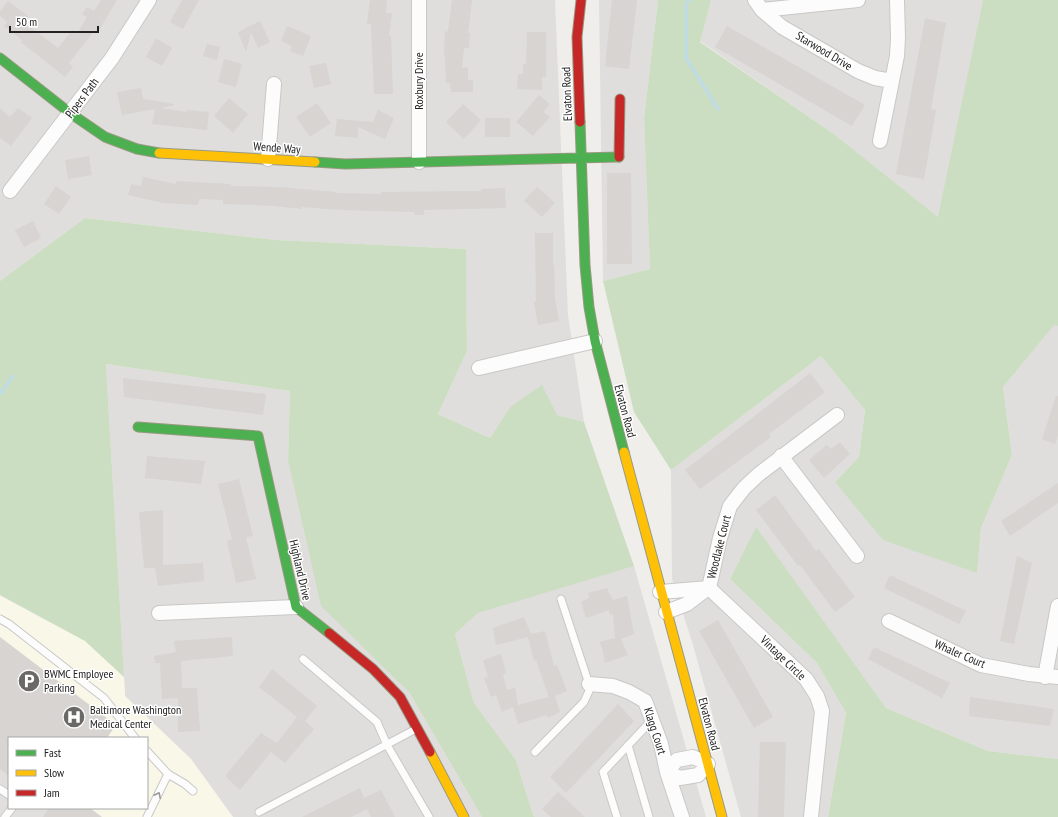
<svg xmlns="http://www.w3.org/2000/svg" width="1058" height="817" font-family="'PT Sans Narrow',sans-serif">
	<rect width="100%" height="100%" fill="#f0eeeb"/>
	<path fill="#dfdedc" d="M0,0H555L568,315L584,422L557,415L510,407L490,438L438,414L467,351L466,249L276,240L85,218L0,281Z
		M599,0H658L644,118L650,269L603,281Z
		M711,0H983L939,218L834,134L700,41Z
		M1054,324L1058,326V759L988,751L886,708L756,528L730,579L817,663L846,713L828,817H741L693,645L672,579L671,470L821,356L865,410L859,457L835,482L977,573L981,528L1012,455L1003,387Z
		M106,364L290,391L288,460L409,692L482,817H233L191,759L125,696Z
		M634,566L706,817H535L533,815L516,760L474,703L455,634L483,608Z"/>
	<path fill="#f8f7e8" fill-rule="evenodd" d="M0,596L85,641L124,677L125,696L191,759L233,817H0ZM9,738H147V808H9Z"/>
	<path fill="#cbdec1" d="M658,0H711L700,42L834,134L938,217L983,0H1058V326L1054,325L1003,387L1012,455L981,528L977,573L883,540L835,482L859,457L865,410L821,356L671,470L634,412L603,281L650,269L644,118Z
		M85,218L276,240L466,249L467,351L438,414L490,438L510,407L542,385L557,415L584,422L634,566L478,613L455,634L474,703L516,760L533,815L535,817H482L409,692L321,606L288,460L290,391L106,364L124,677L85,641L0,595V281Z
		M756,527L886,708L988,751L1058,759V817H828L846,713L817,663L730,579Z"/>
	<path fill="#e0dfde" d="M0,751L9,758V808H55L62,817H0Z"/>
	<g fill="none" stroke-linecap="round" stroke-linejoin="round">
		<path stroke="#bfdbe3" stroke-width="3.5" d="M689,0L686,4V58L718,109
			M0,394L13,376"/>
	</g>
	<path fill="#d7d4d2" d="M101,0H117L98,32L95,30L69,63L73,67L65,77L21,42L22,40L4,26L7,22L0,16V12L8,1L28,16L24,22L58,48L72,30L77,34L87,17L82,14L87,7L94,11Z
		M182,0H199L183,29L170,22Z
		M370,0H387L386,13H392L389,36H391L393,94H374L371,24H367Z
		M452,0H472L468,33H470L469,48H464L462,68L468,67V80H473V92H451L450,83H446L445,56H444L445,31L448,32Z
		M612,0H637L629,69L605,66Z
		M925,18L946,23L931,109L936,110L924,179L896,174Z
		M260,21L270,42L258,48L251,32L246,52L238,32Z
		M287,26L311,36L303,56L290,51L292,46L281,41Z
		M727,26L865,105L852,126L715,47Z
		M527,32H546V77H542V90L517,89L518,74H523V64H526Z
		M156,38L172,48L162,66L146,57Z
		M207,44L220,47L217,60L203,56Z
		M224,59L242,64L236,87L218,82Z
		M326,63L331,84L314,88L309,66Z
		M141,88L143,99L174,104V105L161,108L187,112V110L209,112L207,130L152,124L155,109L122,115L117,92Z
		M539,95L550,104L543,112L550,117L533,136L516,122Z
		M229,98L248,114L233,133L214,116Z
		M317,103L331,123L310,137L296,117Z
		M463,104L481,120L464,139L446,122Z
		M0,108L10,117L18,108L32,118L11,146L0,138Z
		M378,110L394,118L385,139L358,127V138L335,136L337,119L373,122Z
		M485,118H510V137H485Z
		M89,156L92,175L68,179L65,160Z
		M607,173H631L632,264H607Z
		M143,177L176,184V181L231,184V186L279,187L336,192V193L381,194V192L481,191V189L505,188L506,208L424,210V215H414L415,212L342,210L302,207V209L273,206L223,204V200L199,199L198,205L163,203L128,195L131,184L141,186Z
		M56,186L71,197L59,214L44,204Z
		M537,187L555,203L542,217L524,201Z
		M33,221L41,238L24,247L15,230Z
		M535,233H553V265H554L555,298L559,321L538,325L534,302L536,301Z
		M810,373L825,392L769,434L771,437L700,489L685,470Z
		M123,378L266,394L263,415L124,397Z
		M1056,396H1058V435L1055,444L1042,439Z
		M840,442L850,454L824,478L809,460L827,445L831,449Z
		M147,456L205,461L201,484L145,478Z
		M239,479L253,536L246,537L256,579L236,583L227,541L232,539L218,484Z
		M1058,483V503L1010,536L1001,521Z
		M775,495L816,551L819,549L855,597L835,612L800,565L798,566L756,510Z
		M163,510V565L203,563L204,581L158,586L155,568H144L139,512Z
		M1017,556L1032,563L1014,644L1000,641Z
		M890,575L966,611L959,624L884,588Z
		M607,588L613,600L627,596L634,634L621,639L628,655L605,663L602,647L599,642L615,638L613,614L610,615L609,610L586,618L581,602L589,598L588,593Z
		M524,617L531,634L545,631L554,666L557,665L567,691L555,696L560,712L548,718L547,715L518,724L513,707L502,712L496,695L491,697L484,678L488,677L483,660L501,654L506,672L503,675L507,690L515,688L518,705L549,697L536,660L534,661L528,637L496,645L493,628Z
		M718,620L773,717L754,728L699,631Z
		M0,637L116,725L107,738H9V776L0,769Z
		M232,637L233,656L181,661L182,688H197L200,731L178,732V698L162,699L160,663H155L154,656L176,652L174,641Z
		M874,647L950,683L942,698L868,659Z
		M272,669L317,706L305,721L314,729L285,763L271,752L240,790L225,776L261,733L277,743L297,717L259,687Z
		M970,697L1054,709L1050,726L969,716Z
		M618,704L634,721L566,793L550,777Z
		M760,742H786L784,817H758Z
		M360,788L364,798L381,790L395,817H371L367,809L351,817H302Z
		M558,792L585,817H551L542,809Z
		M49,808H90L102,817H43Z"/>
	<g fill="none" stroke-linecap="round" stroke-linejoin="round">
		<g stroke="#c9c8c7" stroke-width="9">
			<path id="lane" d="M0,619L9,624L104,698L135,738
				M303,659L377,722L387,745L429,817
				M628,745L649,817
				M147,751L168,774L185,784L193,791
				M535,752L584,702L589,691V684L561,599
				M0,789L9,795
				M259,812L416,729
				M5,817L12,808
				M147,817L168,774
				M617,817L603,772L652,720"/>
		</g>
		<g stroke="#c9c8c7" stroke-width="16">
			<path id="street" d="M419,0V162
				M755,0L762,10L782,27L858,71L875,78L892,81
				M762,10L858,0
				M880,141L897,56L898,38L897,0
				M268,159L274,84
				M10,191L112,58L149,0
				M479,368L595,341
				M781,456L857,556
				M709,588L720,538L730,506L744,488L759,474L837,415
				M660,592L709,588L806,679L817,696L822,711L811,817
				M666,612L687,604L708,588
				M159,613L296,607
				M889,621L981,665L1029,674L1058,677
				M1045,677L1058,606
				M589,684L613,686L629,692L645,701L661,744L667,772L682,817
				M693,757L708,764L698,775L680,778L667,772L677,760Z"/>
		</g>
		<g stroke="#999a82" stroke-width="11">
			<path id="fast" d="M0,58L70,113L105,137L137,149L159,153
				M580,122L585,265L589,307L595,341L624,452
				M315,162L345,164L619,157
				M138,427L258,436L296,607L329,633"/>
		</g>
		<g stroke="#999a82" stroke-width="11">
			<path id="slow" d="M159,153L315,162
				M624,452L722,817
				M430,752L464,817"/>
		</g>
		<g stroke="#999a82" stroke-width="11">
			<path id="jam" d="M580,122L577,37L581,0
				M619,157L620,99
				M329,633L373,669L400,697L430,752"/>
		</g>
		<use href="#lane" stroke="#fdfcfc" stroke-width="7"/>
		<use href="#street" stroke="#fdfcfc" stroke-width="14"/>
		<use href="#fast" stroke="#4caf50" stroke-width="9"/>
		<use href="#slow" stroke="#ffc107" stroke-width="9"/>
		<use href="#jam" stroke="#c62828" stroke-width="9"/>
	</g>
	<defs><path id="oneway-chevron" d="M-2-3.5L2.5 0L-2 3.5" fill="none" stroke-width="1.6" stroke-linecap="round" stroke-linejoin="round"/></defs>
	<use stroke="#9a9a9a" href="#oneway-chevron" transform="translate(158 795) rotate(-64)"/>
	<defs>
		<g id="parking-disc" transform="scale(1.15)"><circle r="9.5" fill="#6a6968" stroke="#fff"/><path d="M-3.5-5.5H1a3.5 3.5 0 0 1 0 7H-1V5.5H-3.5ZM-1-3.4V-.6H.8a1.4 1.4 0 0 0 0-2.8Z" fill="#fff"/></g>
		<g id="hospital-disc" transform="scale(1.15)"><circle r="9.5" fill="#6a6968" stroke="#fff"/><path d="M-5-5h3v3.5h4V-5h3V5h-3V1.5h-4V5h-3Z" fill="#fff"/></g>
	</defs>
	<g fill-rule="evenodd">
		<use href="#parking-disc" x="29" y="681"/>
		<use href="#hospital-disc" x="74" y="717"/>
	</g>
	<g text-anchor="middle" stroke-width="3" stroke-linejoin="round" paint-order="stroke">
		<g font-size="12" fill="#222" stroke="#fff">
			<text transform="translate(824 51) rotate(31)" y="4">Starwood Drive</text>
			<text transform="translate(419 81) rotate(-90)" y="4">Roxbury Drive</text>
			<text transform="translate(567 94) rotate(-92)" y="4">Elvaton Road</text>
			<text transform="translate(82 98) rotate(-53)" y="4">Pipers Path</text>
			<text transform="translate(277 148) rotate(4)" y="4">Wende Way</text>
			<text transform="translate(625 411) rotate(75)" y="4">Elvaton Road</text>
			<text transform="translate(719 547) rotate(-76)" y="4">Woodlake Court</text>
			<text transform="translate(300 570) rotate(77)" y="4">Highland Drive</text>
			<text transform="translate(960 654) rotate(23)" y="4">Whaler Court</text>
			<text transform="translate(783 658) rotate(44)" y="4">Vintage Circle</text>
			<text transform="translate(709 724) rotate(75)" y="4">Elvaton Road</text>
			<text transform="translate(655 731) rotate(72)" y="4">Klagg Court</text>
		</g>
		<g font-size="12" fill="#222" stroke="#fff" text-anchor="start">
			<text x="44" y="678">BWMC Employee<tspan x="44" dy="14">Parking</tspan></text>
			<text x="90" y="714">Baltimore Washington<tspan x="90" dy="14">Medical Center</tspan></text>
		</g>
	</g>
	<rect x="8" y="737" width="140" height="72" fill="#ffffff" stroke="#a7a7a7"/>
	<rect x="16" y="750" width="20" height="6" fill="#4caf50" stroke="#a7a7a7"/>
	<text x="44" y="757" font-size="12" fill="#222222">Fast</text>
	<rect x="16" y="770" width="20" height="6" fill="#ffc107" stroke="#a7a7a7"/>
	<text x="44" y="777" font-size="12" fill="#222222">Slow</text>
	<rect x="16" y="790" width="20" height="6" fill="#c62828" stroke="#a7a7a7"/>
	<text x="44" y="797" font-size="12" fill="#222222">Jam</text>
	<path d="M10 26v6h88v-6" fill="none" stroke="#222222" stroke-width="2"/>
	<text x="16" y="26" font-size="12" fill="#222222" stroke="#ffffff" stroke-width="3" paint-order="stroke">50 m</text>
</svg>
